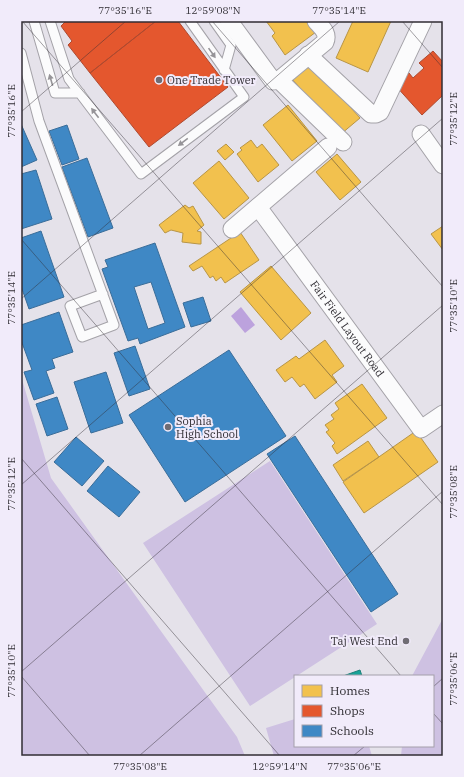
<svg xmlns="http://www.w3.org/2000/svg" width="464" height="777" font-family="'IBM Plex Serif',serif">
	<rect width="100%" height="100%" fill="#e5e2ea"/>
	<path fill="#cec1e2" d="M21,376L51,478L237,737L245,756H21Z
		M270,461L377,624L250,706L143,543Z
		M443,618V756H401L402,746H433V676H412Z
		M295,719V746H369L372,756H274L266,728Z"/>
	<path fill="#bca2dd" d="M241,307L255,325L245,333L231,316Z"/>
	<path fill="#f2c14e" stroke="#b89546" d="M266,21H307L316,32L285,55L272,36L275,33Z
		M353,21H391L368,72L336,58Z
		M309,61L360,118L341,134L291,78Z
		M288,105L317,141L292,161L263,125Z
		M251,140L257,148L262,144L279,165L258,182L237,154L242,150L240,148Z
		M226,144L234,152L225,160L217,151Z
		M337,154L361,182L340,200L316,172Z
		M219,161L249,198L224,219L193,183Z
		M185,205L189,208L193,206L204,225L197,231L201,232V244H199L182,242L183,233L171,230L165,233L159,225Z
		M443,226V250L431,234Z
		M240,232L259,260L225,283L221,277L216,281L213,276L210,278L202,266L193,271L189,266Z
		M271,266L311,313L281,340L240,292Z
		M325,340L344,366L332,375L337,382L315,399L304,384L300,387L292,377L285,382L276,370L296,356L299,359Z
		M362,384L387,418L337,454L332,446L335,443L326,432L329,430L325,425L334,419L331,415L339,409L335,403Z
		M416,431L438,462L364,513L343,482Z
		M368,441L379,457L343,481L333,465Z"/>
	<path fill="#e4572e" stroke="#ae4a30" d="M64,21H156L90,73L68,45L72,41L61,26L65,22Z
		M156,21H178L228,87L149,147L90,73Z
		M433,51L443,62V95L422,115L395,85L409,73L413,78L424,68L419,63Z"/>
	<path fill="#3f88c5" stroke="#3a6d99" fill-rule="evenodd" d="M21,124L37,160L21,167Z
		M67,125L79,159L62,165L49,131Z
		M87,158L113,228L88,237L62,167Z
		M36,170L52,219L21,229V174Z
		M41,231L64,297L29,309L21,286V238Z
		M155,243L185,327L140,344L138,338L128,341L102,269L108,267L105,260ZM151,282L165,323L148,329L134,287Z
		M203,297L211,321L191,327L183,303Z
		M59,312L73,352L52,359L55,368L46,371L54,393L34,400L24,372L32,370L21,340V325Z
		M135,346L150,389L129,396L114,353Z
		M229,350L286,436L185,502L129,415Z
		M106,372L123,423L91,433L74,382Z
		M57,397L68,429L47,436L36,404Z
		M295,436L398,594L371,612L267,454Z
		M76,437L104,461L82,486L54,462Z
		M108,466L140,492L119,517L87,491Z"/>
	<path fill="#17a398" stroke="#1e807a" d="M360,670L362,676H343Z"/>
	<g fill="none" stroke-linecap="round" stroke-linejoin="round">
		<g stroke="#a4a2a8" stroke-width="11">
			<path id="lane" d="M34,21L55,93H80
				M50,21L69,79L141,174L244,97L190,21
				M214,21L231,45L224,70
				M21,53L39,121L114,325L82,337L70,306L103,294"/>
		</g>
		<g stroke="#a4a2a8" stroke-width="19">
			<g id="street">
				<path d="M229,21L273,81L279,80L325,42C329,33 321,27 316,21"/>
				<path d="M308,55L371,114H376L380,112L423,21"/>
				<path d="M279,80L343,142"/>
				<path d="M421,134L443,165"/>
				<path id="s1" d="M258,207L421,429L443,414"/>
				<path d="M232,229L328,147"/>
			</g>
		</g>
		<use href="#lane" stroke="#fbfbfc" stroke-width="9"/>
		<use href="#street" stroke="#fbfbfc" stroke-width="17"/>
	</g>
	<defs><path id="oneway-solid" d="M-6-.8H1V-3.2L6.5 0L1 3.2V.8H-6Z"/></defs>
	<g fill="#969498">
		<use href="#oneway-solid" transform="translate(212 53) rotate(55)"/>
		<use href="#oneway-solid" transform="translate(51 80) rotate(-106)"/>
		<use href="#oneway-solid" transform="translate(95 113) rotate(-127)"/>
		<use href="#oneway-solid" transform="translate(183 142) rotate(143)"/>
	</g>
	<path fill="none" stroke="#302d33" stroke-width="1" stroke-opacity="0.45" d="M22,21L443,505M212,21L443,287M402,21L443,68M21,112L126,21M21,239L401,676M21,299L340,21M21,458L280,756M21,485L443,118M21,672L443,305M21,676L90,756M433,687L443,678M433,713L443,724M139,756L443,491M353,756L365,746"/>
	<g fill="#6f6c73" stroke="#f1ebfa" stroke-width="1.5">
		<circle cx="159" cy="80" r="4"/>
		<circle cx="168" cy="427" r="4"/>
		<circle cx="406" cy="641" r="4"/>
	</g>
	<g text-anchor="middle" stroke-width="4" stroke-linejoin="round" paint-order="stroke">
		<g font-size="11" fill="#302d33" stroke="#f1ebfa" text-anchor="start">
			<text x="167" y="84">One Trade Tower</text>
			<text x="176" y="425">Sophia<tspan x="176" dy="13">High School</tspan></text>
			<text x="398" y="645" text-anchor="end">Taj West End</text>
		</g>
		<g font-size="11" fill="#302d33" stroke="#f1ebfa">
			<text dy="4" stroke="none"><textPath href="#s1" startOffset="151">Fair Field Layout Road</textPath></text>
		</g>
	</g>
	<rect width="464" height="777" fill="none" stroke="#f1ebfa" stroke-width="44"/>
	<rect x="294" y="675" width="140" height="72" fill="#f1ebfa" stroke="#a49faa"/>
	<rect x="302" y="685" width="20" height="12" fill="#f2c14e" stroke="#a49faa"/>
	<text x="330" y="695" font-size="12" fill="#302d33">Homes</text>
	<rect x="302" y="705" width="20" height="12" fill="#e4572e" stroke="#a49faa"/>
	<text x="330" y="715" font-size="12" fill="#302d33">Shops</text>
	<rect x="302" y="725" width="20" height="12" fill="#3f88c5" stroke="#a49faa"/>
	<text x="330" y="735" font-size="12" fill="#302d33">Schools</text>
	<rect x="22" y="22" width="420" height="733" fill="none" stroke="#302d33" stroke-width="1.5"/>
	<g font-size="10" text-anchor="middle" fill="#302d33">
		<text x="125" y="14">77°35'16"E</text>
		<text x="213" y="14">12°59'08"N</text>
		<text x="339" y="14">77°35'14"E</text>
		<text transform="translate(11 111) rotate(-90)" y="4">77°35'16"E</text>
		<text transform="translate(453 119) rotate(-90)" y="4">77°35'12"E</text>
		<text transform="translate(11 298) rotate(-90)" y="4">77°35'14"E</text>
		<text transform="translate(453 306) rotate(-90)" y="4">77°35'10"E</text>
		<text transform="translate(11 484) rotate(-90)" y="4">77°35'12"E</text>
		<text transform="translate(453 492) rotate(-90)" y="4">77°35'08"E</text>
		<text transform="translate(11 671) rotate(-90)" y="4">77°35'10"E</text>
		<text transform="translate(453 679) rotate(-90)" y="4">77°35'06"E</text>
		<text x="140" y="770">77°35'08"E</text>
		<text x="280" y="770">12°59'14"N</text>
		<text x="354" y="770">77°35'06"E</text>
	</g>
</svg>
